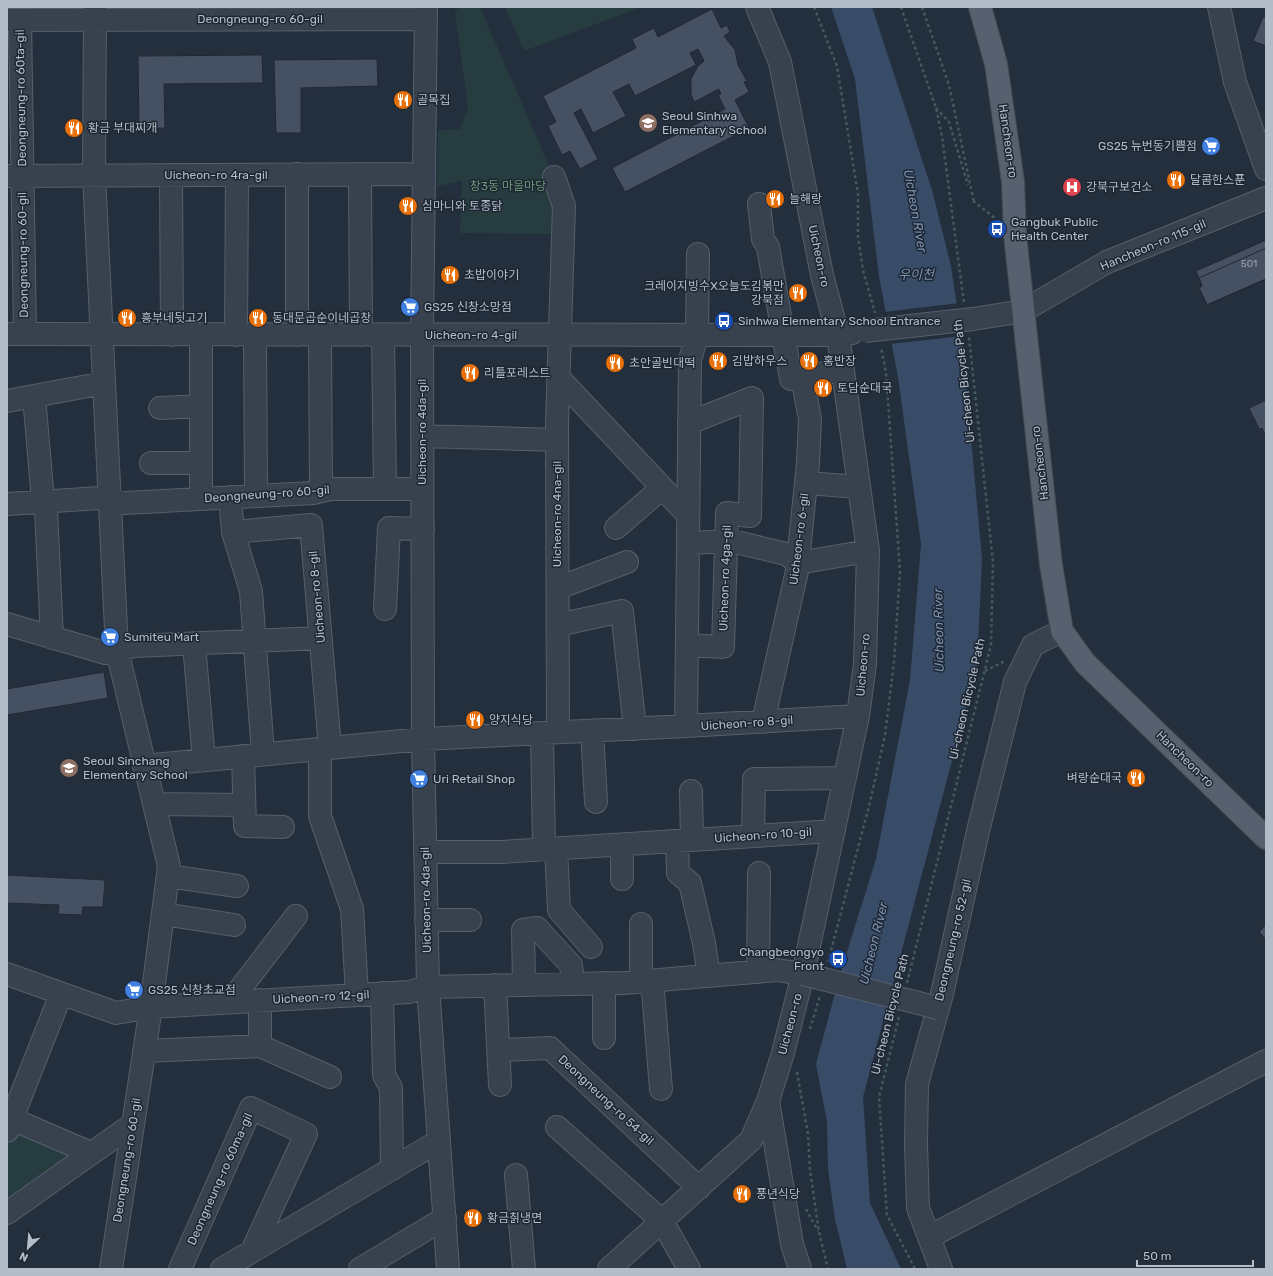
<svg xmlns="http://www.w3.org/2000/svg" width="1273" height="1276" font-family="Rubik,'Noto Sans KR',sans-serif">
	<rect width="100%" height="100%" fill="#242f3e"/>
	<path fill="#263c3f" d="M459,7H480L554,177L553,234L460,233L462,181L437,186L438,130L460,129L468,108L455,12Z
		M505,7H642L524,51Z
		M14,1122L87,1154L7,1210V1136Z"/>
	<path fill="#394c67" d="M831,7H872L932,190L951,266L962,341L982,559L977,666L863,1097L870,1203L901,1269H847L835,1219L828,1169L827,1122L816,1064L841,971L876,859L910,680L921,544L898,377L879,276L855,79Z"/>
	<path fill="#242f3e" d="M959,303L963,336L890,344L884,312Z"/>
	<path fill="#455162" stroke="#1f2835" d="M712,9L721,28L727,25L730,32L724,36L735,50L738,65L747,81L744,82L749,92L735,100L749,128L625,192L612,168L725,109L718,95L721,94L719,89L694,102L691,94V79L698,66L704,61L698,49L690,53L696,65L635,96L629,84L613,92L626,116L593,133L581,109L574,113L598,159L580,169L570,151L562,155L548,126L556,122L543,96L636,48L632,39L654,28L658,37Z
		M1263,17L1266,18V46L1253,41Z
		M262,55L263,83L164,84L165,128L139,129L138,56Z
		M377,59L378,86L301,88V133H276L274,60Z
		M1266,240V279L1207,305L1199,288L1202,286L1196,271Z
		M1266,248V279L1207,305L1199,288L1202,286L1199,278Z
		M1266,400V434L1265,435L1262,428L1259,429L1249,408Z
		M104,672L108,698L7,715V689Z
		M7,875L105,880L103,907H83L82,915L58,914L59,905L7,903Z
		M1266,925V939L1259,932Z"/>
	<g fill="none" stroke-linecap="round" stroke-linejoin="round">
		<g stroke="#565f6c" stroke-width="24">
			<path id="minor" d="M95,7L94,175L117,650L169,866L151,1007L111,1269
				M426,7L422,335L423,739L428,987L448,1269
				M1219,7L1235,82L1266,169
				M7,20L426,19
				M20,20L25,334
				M297,174V335
				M360,174L361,335
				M171,175L172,335
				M7,176L424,174
				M554,177L564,206L557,423L558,732
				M759,204L763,239L768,247L791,379L843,370
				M973,319L1023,311L1107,262L1266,198
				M7,334L838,335L852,333
				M236,335L237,175
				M255,335L256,496
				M320,335L321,491
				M383,335L385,489
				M558,377L688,515
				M34,396L43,501L46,509L52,638
				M7,401L104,383
				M160,408L201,406
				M422,436L557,440
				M151,463H201
				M806,483L859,487
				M230,497L233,532L251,591L263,754
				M201,499V336
				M7,504L100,498L125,503L313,493L331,489H422
				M616,528L662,488
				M233,532L311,525L330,748
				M688,543L732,541L786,554L798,563L868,551
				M558,588L627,562
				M385,609L389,528L423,529
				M7,624L105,653L134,646L321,638
				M558,625L622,611L635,729
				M194,644L204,760
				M687,645L723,647L727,513L750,516L752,398L689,423
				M763,722L797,571L808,463L810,419L802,377
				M686,726L690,360L697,335L698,254
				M592,731L596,802
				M542,733L544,849
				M320,749V816L352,909L357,994
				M243,756L245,826L283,827
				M144,766L423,739L686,726L858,716
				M691,791L692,840
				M154,804L244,805
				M753,836L754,779L845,778
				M677,841L678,873L690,883L704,943L709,976
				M622,845V879
				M556,849L559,910L591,947
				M425,852H501L834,831
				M168,876L237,886
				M163,914L234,925
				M426,920H470
				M641,924V973L653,991L661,1089
				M758,972L759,873
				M7,974L116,1013L151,1007L409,992L428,987L624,983L777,970L803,974
				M604,983V1038
				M524,984L523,930L537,928L571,965L573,984
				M495,985L500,1085
				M382,993L384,1075L391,1088L392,1169
				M260,1000V1046
				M230,1002L296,916
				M499,1050L550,1048L699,1188
				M144,1051L260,1046L330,1077
				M768,1101L792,1244L800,1269
				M12,1119L91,1153
				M557,1127L662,1221L689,1269
				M7,1131L61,994
				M516,1175L524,1269
				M7,1213L133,1124
				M929,1237L1266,1061
				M180,1269L251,1108L306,1134L252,1251
				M222,1269L439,1141
				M360,1269L445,1218
				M609,1269L751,1140L768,1101L783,1053L803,974L858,716L865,664L868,551L838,335L822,275L780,62L757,7
				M941,1269L918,1208L916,1144L917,1084L942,994L978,831L1015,682L1033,645L1062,631"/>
		</g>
		<g stroke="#414a57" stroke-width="24">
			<path id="major" d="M980,7L996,64L1013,182L1015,235L1051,565L1062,631L1085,663L1266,838"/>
		</g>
		<path stroke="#44595c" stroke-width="2.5" stroke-dasharray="3 3" stroke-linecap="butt" d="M814,7L837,66L858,194V237L863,270L875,313
			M901,7L936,108L942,136L964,303
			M922,7L949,85L974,202
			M936,108L949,122L968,185
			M973,201L996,219
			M985,671L1005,661
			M828,962L870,802L885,735L894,662L900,571L886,373L881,347
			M907,983L991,645L993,562L969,337
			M899,1017L879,1097L887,1215L915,1269
			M810,1029L820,996
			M797,1072L808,1134L810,1170L819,1232L828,1269
			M806,1209L818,1231"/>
		<use href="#minor" stroke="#38414e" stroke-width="22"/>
		<use href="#major" stroke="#56606e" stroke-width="22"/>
		<g stroke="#565f6c" stroke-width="24" stroke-linecap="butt">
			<path id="minor-bridge" d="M865,331L973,319
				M803,974L938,1008"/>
		</g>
		<use href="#minor-bridge" stroke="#38414e" stroke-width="22"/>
	</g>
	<defs>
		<g id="restaurant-disc" transform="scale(1)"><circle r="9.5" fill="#e8710a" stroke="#1d2633"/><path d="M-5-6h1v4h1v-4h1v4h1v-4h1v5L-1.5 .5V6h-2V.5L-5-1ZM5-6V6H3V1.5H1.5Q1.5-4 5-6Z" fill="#fff"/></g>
		<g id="school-disc" transform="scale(1)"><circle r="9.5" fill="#8d6e63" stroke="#1d2633"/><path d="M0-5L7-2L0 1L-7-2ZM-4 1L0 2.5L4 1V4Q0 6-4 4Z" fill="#fff"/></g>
		<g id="supermarket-disc" transform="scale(1)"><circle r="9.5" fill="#3f7fe0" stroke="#1d2633"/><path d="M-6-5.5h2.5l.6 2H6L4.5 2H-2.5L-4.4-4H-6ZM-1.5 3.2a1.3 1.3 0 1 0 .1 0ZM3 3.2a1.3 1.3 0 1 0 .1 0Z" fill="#fff"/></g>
		<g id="hospital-disc" transform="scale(1)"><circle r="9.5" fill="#e0444e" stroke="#1d2633"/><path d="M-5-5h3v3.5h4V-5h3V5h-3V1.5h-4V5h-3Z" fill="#fff"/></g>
		<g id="bus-disc" transform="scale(1)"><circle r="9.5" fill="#1a4fb4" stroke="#1d2633"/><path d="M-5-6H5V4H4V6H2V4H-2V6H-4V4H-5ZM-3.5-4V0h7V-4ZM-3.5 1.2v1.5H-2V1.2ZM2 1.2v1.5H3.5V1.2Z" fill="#fff"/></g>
	</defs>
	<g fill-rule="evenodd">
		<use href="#restaurant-disc" x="403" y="100"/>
		<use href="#school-disc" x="648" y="123"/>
		<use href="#restaurant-disc" x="74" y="128"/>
		<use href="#supermarket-disc" x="1211" y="146"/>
		<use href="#restaurant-disc" x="1176" y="180"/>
		<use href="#hospital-disc" x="1072" y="187"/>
		<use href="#restaurant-disc" x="775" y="199"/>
		<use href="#restaurant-disc" x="408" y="206"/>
		<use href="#bus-disc" x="997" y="229"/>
		<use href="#restaurant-disc" x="450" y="275"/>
		<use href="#restaurant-disc" x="798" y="293"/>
		<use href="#supermarket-disc" x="410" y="307"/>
		<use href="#restaurant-disc" x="127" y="318"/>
		<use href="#restaurant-disc" x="258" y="318"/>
		<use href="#bus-disc" x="724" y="321"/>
		<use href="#restaurant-disc" x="718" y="361"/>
		<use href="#restaurant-disc" x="809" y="361"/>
		<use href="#restaurant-disc" x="615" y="363"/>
		<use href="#restaurant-disc" x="470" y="373"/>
		<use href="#restaurant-disc" x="823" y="388"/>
		<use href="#supermarket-disc" x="110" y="637"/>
		<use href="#restaurant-disc" x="475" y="720"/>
		<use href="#school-disc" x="69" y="768"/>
		<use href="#restaurant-disc" x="1136" y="778"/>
		<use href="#supermarket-disc" x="419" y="779"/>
		<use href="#bus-disc" x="838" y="959"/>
		<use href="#supermarket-disc" x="134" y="990"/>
		<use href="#restaurant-disc" x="742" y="1194"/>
		<use href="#restaurant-disc" x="473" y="1218"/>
	</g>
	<g text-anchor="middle" stroke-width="3" stroke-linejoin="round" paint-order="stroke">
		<g font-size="10" fill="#98a1af">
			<text x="1249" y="267">501</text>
		</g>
		<g font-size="12" fill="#b4bcc9" stroke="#1d2633">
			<text x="260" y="23">Deongneung-ro 60-gil</text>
			<text transform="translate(21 98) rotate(-91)" y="4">Deongneung-ro 60ta-gil</text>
			<text transform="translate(1008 141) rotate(82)" y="4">Hancheon-ro</text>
			<text x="216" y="179">Uicheon-ro 4ra-gil</text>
			<text transform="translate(1153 245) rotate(-23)" y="4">Hancheon-ro 115-gil</text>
			<text transform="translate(23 255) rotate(-91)" y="4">Deongneung-ro 60-gil</text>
			<text transform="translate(819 256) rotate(78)" y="4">Uicheon-ro</text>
			<text x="471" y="339">Uicheon-ro 4-gil</text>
			<text transform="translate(964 381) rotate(-96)" y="4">Ui-cheon Bicycle Path</text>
			<text transform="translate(422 432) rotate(-90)" y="4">Uicheon-ro 4da-gil</text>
			<text transform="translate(1040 463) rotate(-97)" y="4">Hancheon-ro</text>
			<text transform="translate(267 494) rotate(-4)" y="4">Deongneung-ro 60-gil</text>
			<text transform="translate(557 514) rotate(-90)" y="4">Uicheon-ro 4na-gil</text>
			<text transform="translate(799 539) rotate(-83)" y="4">Uicheon-ro 6-gil</text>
			<text transform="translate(725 578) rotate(-88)" y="4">Uicheon-ro 4ga-gil</text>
			<text transform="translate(317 597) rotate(-95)" y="4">Uicheon-ro 8-gil</text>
			<text transform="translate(863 665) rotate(-85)" y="4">Uicheon-ro</text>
			<text transform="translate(967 699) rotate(-77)" y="4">Ui-cheon Bicycle Path</text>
			<text transform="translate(747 723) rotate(-4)" y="4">Uicheon-ro 8-gil</text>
			<text transform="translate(1185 759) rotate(44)" y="4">Hancheon-ro</text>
			<text transform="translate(763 835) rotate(-4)" y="4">Uicheon-ro 10-gil</text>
			<text transform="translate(426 900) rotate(-91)" y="4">Uicheon-ro 4da-gil</text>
			<text transform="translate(953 940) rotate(-77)" y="4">Deongneung-ro 52-gil</text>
			<text transform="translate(321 997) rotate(-3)" y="4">Uicheon-ro 12-gil</text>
			<text transform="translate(890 1014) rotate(-76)" y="4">Ui-cheon Bicycle Path</text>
			<text transform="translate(790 1024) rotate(-75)" y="4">Uicheon-ro</text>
			<text transform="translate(606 1100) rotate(43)" y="4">Deongneung-ro 54-gil</text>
			<text transform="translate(127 1160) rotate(-81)" y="4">Deongneung-ro 60-gil</text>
			<text transform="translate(220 1179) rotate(-66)" y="4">Deongneung-ro 60ma-gil</text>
		</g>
		<g font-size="12" fill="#b4bcc9" stroke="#1d2633" text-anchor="start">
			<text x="417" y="104">골목집</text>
			<text x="662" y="120">Seoul Sinhwa<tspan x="662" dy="14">Elementary School</tspan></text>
			<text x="88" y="132">황금 부대찌개</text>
			<text x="1197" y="150" text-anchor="end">GS25 뉴번동기쁨점</text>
			<text x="1190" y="184">달콤한스푼</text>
			<text x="1086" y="191">강북구보건소</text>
			<text x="789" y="203">늘해랑</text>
			<text x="422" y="210">심마니와 토종닭</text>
			<text x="1011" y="226">Gangbuk Public<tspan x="1011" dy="14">Health Center</tspan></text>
			<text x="464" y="279">초밥이야기</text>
			<text x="784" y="290" text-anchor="end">크레이지빙수X오늘도김볶만<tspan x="784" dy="14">강북점</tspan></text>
			<text x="424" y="311">GS25 신창소망점</text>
			<text x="141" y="322">흥부네뒷고기</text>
			<text x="272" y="322">동대문곱순이네곱창</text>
			<text x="738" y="325">Sinhwa Elementary School Entrance</text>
			<text x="732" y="365">김밥하우스</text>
			<text x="823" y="365">홍반장</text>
			<text x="629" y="367">초안골빈대떡</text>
			<text x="484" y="377">리틀포레스트</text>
			<text x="837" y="392">토담순대국</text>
			<text x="124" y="641">Sumiteu Mart</text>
			<text x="489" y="724">양지식당</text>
			<text x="83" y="765">Seoul Sinchang<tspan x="83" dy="14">Elementary School</tspan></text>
			<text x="1122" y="782" text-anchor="end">벼랑순대국</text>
			<text x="433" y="783">Uri Retail Shop</text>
			<text x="824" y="956" text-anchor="end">Changbeongyo<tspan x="824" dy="14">Front</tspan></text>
			<text x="148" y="994">GS25 신창초교점</text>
			<text x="756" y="1198">풍년식당</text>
			<text x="487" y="1222">황금칡냉면</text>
		</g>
		<g font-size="12" fill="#6b9a76" stroke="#1d2633">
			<text x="508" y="190">창3동 마을마당</text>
		</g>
		<g font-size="13" font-style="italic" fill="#7c92b1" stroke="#1d2633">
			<text transform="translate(916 211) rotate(80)" y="5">Uicheon River</text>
			<text x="916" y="279">우이천</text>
			<text transform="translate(938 630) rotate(-91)" y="5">Uicheon River</text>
			<text transform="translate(873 943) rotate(-76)" y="5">Uicheon River</text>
		</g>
	</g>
	<rect width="1273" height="1276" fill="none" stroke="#b4bcc9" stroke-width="16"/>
	<g transform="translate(28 1248) rotate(206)" stroke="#1d2633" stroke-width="3" paint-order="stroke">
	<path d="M0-3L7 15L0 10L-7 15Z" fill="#b4bcc9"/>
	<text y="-6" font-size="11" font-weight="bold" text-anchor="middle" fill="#b4bcc9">N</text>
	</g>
	<path d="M1137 1260v6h116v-6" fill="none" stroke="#b4bcc9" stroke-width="2"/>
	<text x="1143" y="1260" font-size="12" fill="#b4bcc9" stroke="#1d2633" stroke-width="3" paint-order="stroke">50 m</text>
</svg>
